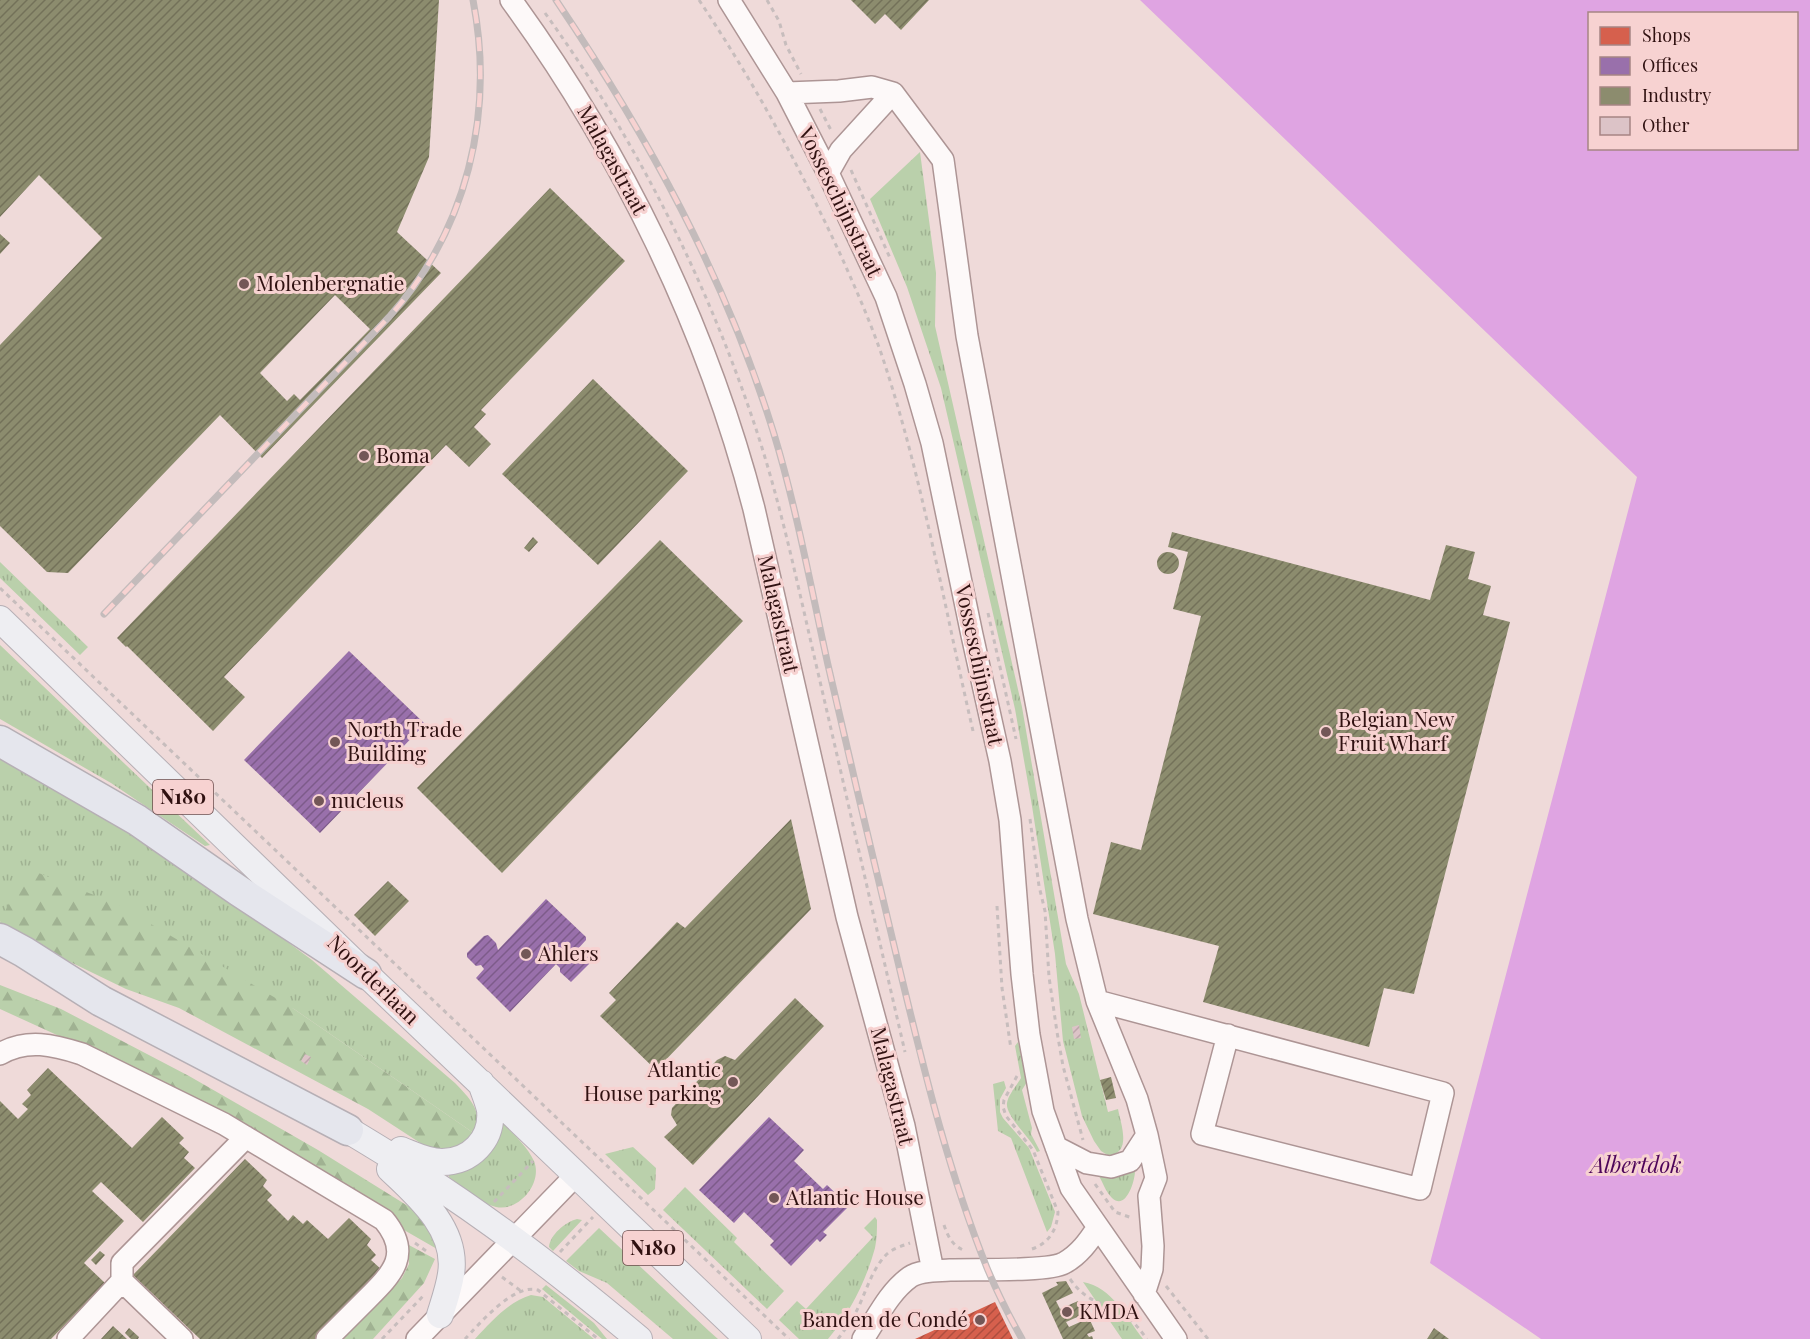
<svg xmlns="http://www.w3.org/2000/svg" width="1810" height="1339" font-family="'Playfair Display',serif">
	<defs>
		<pattern id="grass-tufts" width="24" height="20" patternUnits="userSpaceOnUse" patternTransform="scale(1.5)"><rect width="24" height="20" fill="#bad0ab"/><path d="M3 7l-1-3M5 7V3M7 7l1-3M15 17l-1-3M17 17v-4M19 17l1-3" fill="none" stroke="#a0b292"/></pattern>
		<pattern id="forest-firs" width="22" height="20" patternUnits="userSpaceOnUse" patternTransform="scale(1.5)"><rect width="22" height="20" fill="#bad0ab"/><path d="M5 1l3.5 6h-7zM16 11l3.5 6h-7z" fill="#a0b292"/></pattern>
		<pattern id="shops-hatch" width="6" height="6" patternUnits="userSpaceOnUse" patternTransform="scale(1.5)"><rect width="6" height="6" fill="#d6604d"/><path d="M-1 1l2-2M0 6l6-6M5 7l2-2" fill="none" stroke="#ae4e3f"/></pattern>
		<pattern id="offices-hatch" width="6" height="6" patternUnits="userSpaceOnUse" patternTransform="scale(1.5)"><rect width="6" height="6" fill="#9970ab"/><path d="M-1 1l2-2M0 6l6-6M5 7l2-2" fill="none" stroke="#7d5b8a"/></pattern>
		<pattern id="industry-hatch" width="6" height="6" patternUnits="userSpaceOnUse" patternTransform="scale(1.5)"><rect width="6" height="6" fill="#8c8c6e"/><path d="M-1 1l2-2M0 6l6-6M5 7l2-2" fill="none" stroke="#737159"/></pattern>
		<pattern id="building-hatch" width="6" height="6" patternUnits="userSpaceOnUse" patternTransform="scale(1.5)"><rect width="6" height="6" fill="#dcc3c7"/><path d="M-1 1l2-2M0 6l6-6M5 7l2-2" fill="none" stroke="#bda6aa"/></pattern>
	</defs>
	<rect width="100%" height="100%" fill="#efdad9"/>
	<path fill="url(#grass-tufts)" d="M920,152L936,273L935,326L1022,707L1066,964L1079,994L1108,1112L1118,1109C1121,1125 1132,1152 1109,1156L1101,1151L1094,1141L1082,1116L1063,1041L1055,954L1032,806L1015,709L941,388L907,287L870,199Z
		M0,562L88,647L80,655L0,578Z
		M0,645L210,845L205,846L111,783L0,719Z
		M0,758L116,821L220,892L312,960L455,1083C470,1099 483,1110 475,1134L294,1009L0,921Z
		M1018,1042L1027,1082L1022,1090L1032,1128L1031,1134L1040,1151L1037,1152C1032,1139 1005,1116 1007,1103C1008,1095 1017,1085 1021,1078L1015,1046Z
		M1004,1081L1006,1088L1000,1099V1112L1003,1118L1029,1148L1055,1212L1051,1227L1047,1232L1011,1138L998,1131L993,1084Z
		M502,1122C513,1134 527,1146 534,1161C543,1183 519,1212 496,1207C479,1203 463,1187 449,1177V1172Z
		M633,1147L656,1168L655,1189L648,1195L605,1154Z
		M1135,1171C1135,1181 1126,1211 1112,1198C1106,1192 1103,1183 1099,1176L1121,1175Z
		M685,1187L737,1238L734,1242L784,1291L767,1309L663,1210Z
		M875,1217L877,1220C877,1229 877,1239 875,1248C866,1281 850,1313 828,1339H799L779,1320L797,1301L806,1309L873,1237L864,1228Z
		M577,1219L582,1220L553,1251L549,1247C550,1235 565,1222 577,1219Z
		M599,1228L709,1331L718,1339H673L607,1283L579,1271L566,1261Z
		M1083,1282C1112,1287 1126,1317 1143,1339H1122Z
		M546,1285L594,1323L607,1339H602L542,1289Z
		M531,1295L543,1297L594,1339H475C491,1322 508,1302 531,1295Z"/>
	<path fill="url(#forest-firs)" d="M26,868L119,905L294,1009L475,1134L465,1145L442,1152L428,1148L368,1109L179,1008L126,989L0,928V922Z
		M0,985L61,1009L189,1076L318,1150L424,1216L437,1249L404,1230L396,1217L391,1213L250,1128L105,1057L0,1009Z
		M407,1244L435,1259L424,1283L373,1339H342L402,1278L409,1264Z"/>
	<path fill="#dfa4e2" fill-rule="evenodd" d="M1140,0H1810V1339H1541L1430,1263L1637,477ZM1590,14H1796V148H1590Z"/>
	<path fill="url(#shops-hatch)" d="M995,1302L1013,1339H915Z"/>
	<path fill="url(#offices-hatch)" d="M349,651L425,724L320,833L244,760Z
		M546,899L586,937V940L576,951H581L589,958L590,963L571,982L560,972V968L556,964L510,1012L476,978L484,969L481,965L476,966L467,957V953L484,936L488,935L496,943L498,950Z
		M769,1117L804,1150L794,1161L823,1189L827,1185L849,1206L823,1232L827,1235L820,1242L817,1239L791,1266L770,1245L774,1241L744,1212L734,1223L699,1190Z"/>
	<path fill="url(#industry-hatch)" fill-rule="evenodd" d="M0,0H439L429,157L397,232L441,273L262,458L220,415L68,573L47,572L0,526V345L102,238L39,175L0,217ZM335,295L370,329L300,400L294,394L287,401L260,373Z
		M851,0H929L901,30L885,14L875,24Z
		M550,188L625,261L481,410L486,414L474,427L491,444L469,467L446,445L224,677L245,697L213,731L127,646L126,647L117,638Z
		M0,234L10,243L0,254Z
		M593,379L688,471L598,565L502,474Z
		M1172,532L1430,600L1446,545L1475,552L1468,579L1491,586L1483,615L1510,622L1414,994L1384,988L1369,1047L1203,1002L1219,946L1093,914L1111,842L1141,850L1201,616L1173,609L1188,552L1168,547Z
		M533,537L538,542L529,552L524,548Z
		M660,540L743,621L502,873L417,788Z
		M1157 563a11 11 0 1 1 22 0a11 11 0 1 1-22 0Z
		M791,819L811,909L656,1070L600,1016L616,1000L609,993L677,922L685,928Z
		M388,881L409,901L375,936L354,915Z
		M795,998L824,1026L693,1165L664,1137L677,1125L671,1115L672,1108L717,1060L725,1056L735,1060Z
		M48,1068L132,1148L162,1117L184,1138L179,1143L189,1152L184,1158L195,1168L143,1222L101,1182L92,1191L124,1221L84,1263L105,1283L51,1339H0V1101L18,1119L28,1109L22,1104L31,1095L27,1090Z
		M1111,1077L1116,1098L1106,1100L1100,1080Z
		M245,1159L267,1180L263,1186L272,1195L267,1200L288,1221L293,1215L303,1224L307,1220L328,1239L349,1218L371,1239L367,1245L376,1255L371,1260L382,1270L315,1339H200L133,1275Z
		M100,1251L105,1255L96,1265L91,1260Z
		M1066,1281L1073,1293L1056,1301L1060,1309L1078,1301L1084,1314L1066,1322L1069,1327L1089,1318L1095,1331L1087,1334L1089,1337L1092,1336L1093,1339H1063L1042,1293L1058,1285L1056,1282Z
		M113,1326L127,1339H101Z
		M129,1328L139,1337L138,1339H131L125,1333Z
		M1434,1328L1449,1339H1427Z"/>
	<path fill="url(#building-hatch)" d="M1079,1025L1081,1038L1074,1039L1072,1027Z
		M305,1054L311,1057L307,1065L301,1061Z"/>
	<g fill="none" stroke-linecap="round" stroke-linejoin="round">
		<g stroke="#ad9595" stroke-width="24">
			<path id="minor" d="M511,0C621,151 707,327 754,509L847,917L904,1126L933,1271
				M729,0L787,93L828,173L886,297L915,384L932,443L972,635L1000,761L1010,820L1022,974L1029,1035L1043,1111L1071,1188L1176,1339
				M787,93L839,91L872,87L893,93L943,160L967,336L1077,919L1097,1001L1443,1093L1420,1189L1202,1134L1228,1035
				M828,173L841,150L893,93
				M0,1054C27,1038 54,1045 82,1054L224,1124L384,1220C412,1254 393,1273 367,1299C354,1312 340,1326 327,1339
				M1056,1147L1087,1163L1111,1167L1130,1161L1147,1135L1137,1099L1097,1001
				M122,1281L182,1339
				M1144,1294L1152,1269L1153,1246L1149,1196L1156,1178L1147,1135
				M68,1339L122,1281V1263L246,1137
				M417,1339L576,1175
				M863,1339C877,1318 889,1292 910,1277C920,1270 937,1271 950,1270C972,1269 1048,1272 1064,1263C1079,1255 1089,1241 1098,1227"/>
		</g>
		<g stroke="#b6afb5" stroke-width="28">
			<path id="major" d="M0,619L366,974L748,1339
				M348,1130C373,1145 398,1160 422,1176C498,1225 570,1281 639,1339
				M401,1150C414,1155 427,1162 442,1162C470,1162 493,1140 490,1110C488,1101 484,1092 481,1083
				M390,1169C419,1196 458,1230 451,1274C449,1288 444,1302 440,1315"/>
		</g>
		<g stroke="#b6afb5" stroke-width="33">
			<path id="highway" d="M0,741L137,820L239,891L366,974
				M0,939L24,952L101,1001L348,1130"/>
		</g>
		<path stroke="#c7bdbd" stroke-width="3" stroke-dasharray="4.5 4.5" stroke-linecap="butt" d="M699,0C754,82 801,169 842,258C858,294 874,330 886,368C924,486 945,610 973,731
			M767,0L779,21L786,45L801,74
			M545,13C635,138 705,277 754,423C782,506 799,592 819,677C848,802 876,927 905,1052
			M820,109L832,132
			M851,170L890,258
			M0,588L789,1339
			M988,613L1016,739
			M1030,819L1039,886L1045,911L1049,977L1057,1032L1063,1066L1083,1140
			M997,906L1002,988L1011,1049
			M1017,1076L1004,1100L1003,1107L1006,1116L1033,1150L1058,1212C1057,1230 1049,1243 1032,1249
			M1095,1184L1115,1212L1132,1218
			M494,1202L533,1161
			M944,1225C948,1237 953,1247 966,1251
			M415,1243L429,1253
			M560,1252L593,1217
			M502,1277L521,1291
			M1070,1279C1088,1304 1100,1300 1124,1315C1134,1321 1140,1330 1147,1339
			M1166,1286L1208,1339
			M856,1312C865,1295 871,1271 885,1256C891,1249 902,1246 910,1243
			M382,1339L424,1295
			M465,1339C480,1323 514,1283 538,1290L598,1339
			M838,1339L846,1328"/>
		<use href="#minor" stroke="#fdf9f9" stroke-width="21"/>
		<use href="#major" stroke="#eeeef2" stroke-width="26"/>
		<use href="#highway" stroke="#e5e6ed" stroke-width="30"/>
		<g stroke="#c3bbbb" stroke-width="7">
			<path id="rail" d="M556,0C647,135 726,278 774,434C797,510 811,588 828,665C852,770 877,874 902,979C926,1078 949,1173 987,1268C997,1292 1009,1316 1022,1339
				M104,614L389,317C467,231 495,113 473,0"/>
		</g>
		<use href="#rail" stroke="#f7d2d1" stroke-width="4.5" stroke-dasharray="14" stroke-linecap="butt"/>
	</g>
	<g fill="#735757" stroke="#f7d2d1" stroke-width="2">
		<circle cx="244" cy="284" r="6"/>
		<circle cx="364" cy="456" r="6"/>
		<circle cx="1326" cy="732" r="6"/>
		<circle cx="335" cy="742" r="6"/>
		<circle cx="319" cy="801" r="6"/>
		<circle cx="526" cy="954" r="6"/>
		<circle cx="733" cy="1082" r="6"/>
		<circle cx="774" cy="1198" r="6"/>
		<circle cx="1067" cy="1312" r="6"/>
		<circle cx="980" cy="1320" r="6"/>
	</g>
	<g text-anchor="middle" stroke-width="6" stroke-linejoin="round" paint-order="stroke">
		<g fill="#f7d2d1" stroke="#6c4b4b" stroke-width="1.5">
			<rect x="153" y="780" width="60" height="34" rx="4.5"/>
			<rect x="623" y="1231" width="60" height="34" rx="4.5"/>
		</g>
		<g font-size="20" font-weight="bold" fill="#301111">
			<text x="183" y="804">N180</text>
			<text x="653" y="1255">N180</text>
		</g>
		<g font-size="21" fill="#301111" stroke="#f7d2d1">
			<text transform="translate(612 160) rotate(61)" y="7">Malagastraat</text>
			<text transform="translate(840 202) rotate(64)" y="7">Vosseschijnstraat</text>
			<text transform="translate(778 614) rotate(77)" y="7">Malagastraat</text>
			<text transform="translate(979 665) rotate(78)" y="7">Vosseschijnstraat</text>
			<text transform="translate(373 980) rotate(44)" y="7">Noorderlaan</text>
			<text transform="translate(892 1086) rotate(76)" y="7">Malagastraat</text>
		</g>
		<g font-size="21" fill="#301111" stroke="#f7d2d1" text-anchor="start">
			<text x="256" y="291">Molenbergnatie</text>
			<text x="376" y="463">Boma</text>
			<text x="1338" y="727">Belgian New<tspan x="1338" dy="24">Fruit Wharf</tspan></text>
			<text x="347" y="737">North Trade<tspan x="347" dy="24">Building</tspan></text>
			<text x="331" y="808">nucleus</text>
			<text x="538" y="961">Ahlers</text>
			<text x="721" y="1077" text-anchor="end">Atlantic<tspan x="721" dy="24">House parking</tspan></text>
			<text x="786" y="1205">Atlantic House</text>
			<text x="1079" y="1319">KMDA</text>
			<text x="968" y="1327" text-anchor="end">Banden de Condé</text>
		</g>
		<g font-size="22" font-style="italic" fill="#4e055a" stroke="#f7d2d1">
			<text x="1636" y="1173">Albertdok</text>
		</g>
	</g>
	<rect x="1588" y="12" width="210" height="138" fill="#f7d2d1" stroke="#a78584" stroke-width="1.5"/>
	<rect x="1600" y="27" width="30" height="18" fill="#d6604d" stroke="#a78584" stroke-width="1.5"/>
	<text x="1642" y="42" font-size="18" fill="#301111">Shops</text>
	<rect x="1600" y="57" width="30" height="18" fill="#9970ab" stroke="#a78584" stroke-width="1.5"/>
	<text x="1642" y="72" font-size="18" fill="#301111">Offices</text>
	<rect x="1600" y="87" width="30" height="18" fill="#8c8c6e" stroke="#a78584" stroke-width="1.5"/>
	<text x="1642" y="102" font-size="18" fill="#301111">Industry</text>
	<rect x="1600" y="117" width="30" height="18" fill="#dcc3c7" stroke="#a78584" stroke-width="1.5"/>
	<text x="1642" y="132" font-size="18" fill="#301111">Other</text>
</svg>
